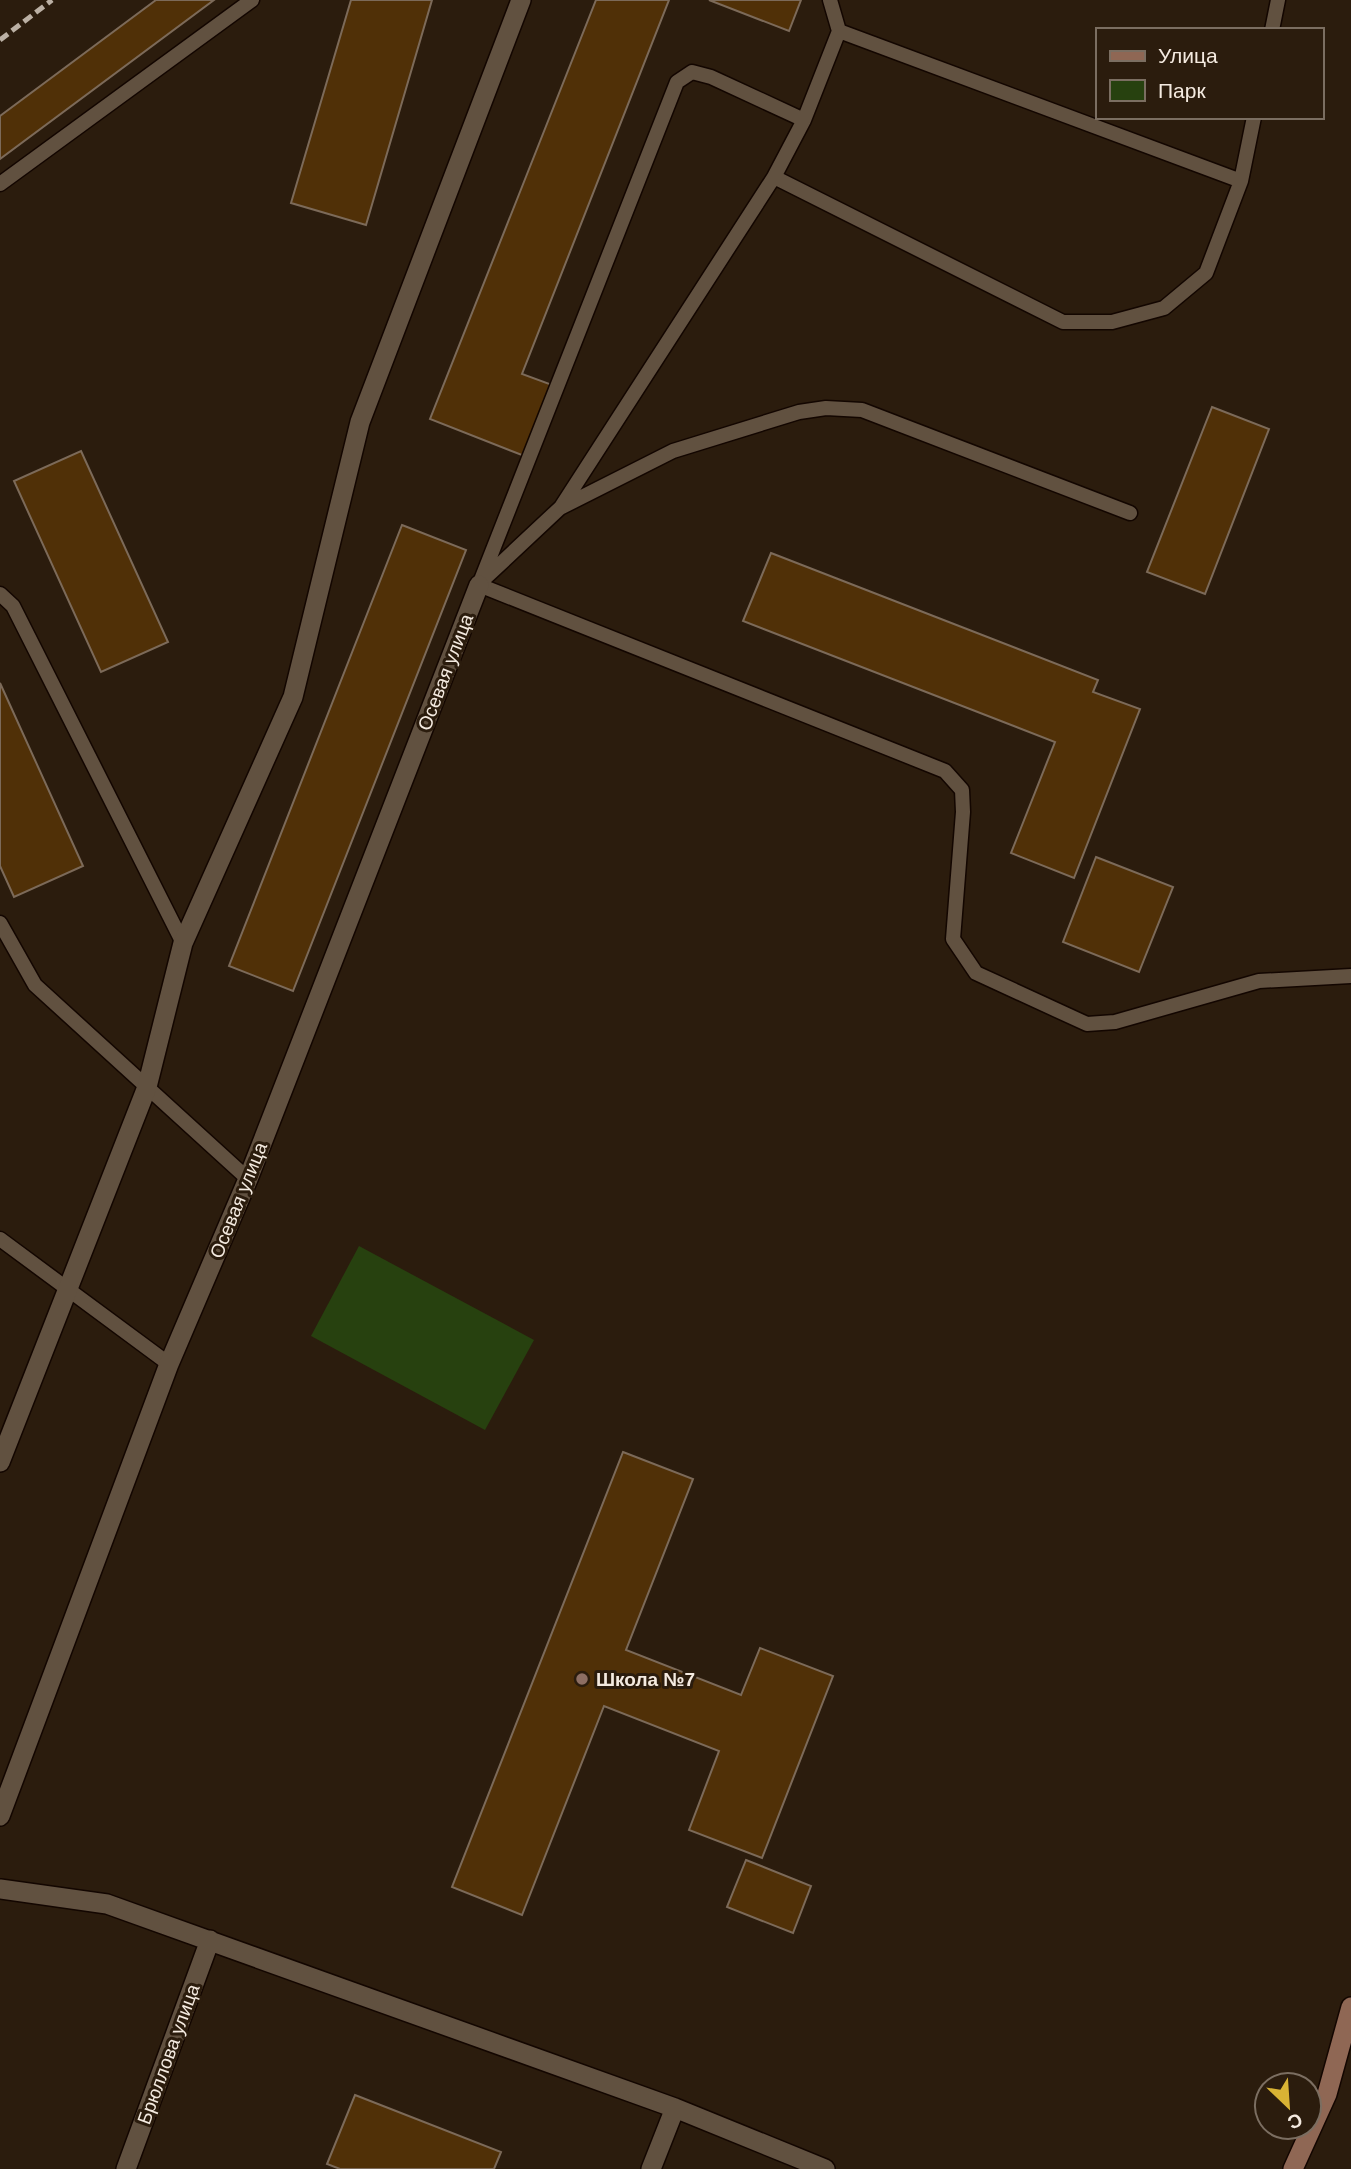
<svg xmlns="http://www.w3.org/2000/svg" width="1351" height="2169" font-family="Helvetica,sans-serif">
	<rect width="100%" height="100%" fill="#2b1c0d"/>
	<path fill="#27410f" d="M359,1246L534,1340L485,1430L311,1336Z"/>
	<path fill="#503007" stroke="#7c6a59" stroke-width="2" d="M156,0H214L0,159V116Z
		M351,0H432L366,225L291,203Z
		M596,0H669L522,374L555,386L527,457L430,419Z
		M709,0H801L789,31Z
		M1212,407L1269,429L1205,594L1147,572Z
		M81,451L168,642L101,672L14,481Z
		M402,525L466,550L293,991L229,966Z
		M771,553L1098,680L1093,692L1140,709L1074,878L1011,853L1055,742L743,621Z
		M0,683L83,866L14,897L0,866Z
		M1096,857L1173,887L1139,972L1063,942Z
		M623,1452L693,1479L626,1650L741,1695L760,1648L833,1676L762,1858L689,1830L719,1751L604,1706L522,1915L452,1887Z
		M746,1860L811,1886L793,1933L727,1907Z
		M355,2095L501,2152L494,2169H340L327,2164Z"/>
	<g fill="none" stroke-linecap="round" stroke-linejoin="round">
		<g stroke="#130600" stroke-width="17">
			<path id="service" d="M830,0L839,31L804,120L711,77L692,72L677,82L479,585L945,771L962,790L963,812L953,939L976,973L1087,1024L1115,1022L1259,981L1351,976
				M1272,30L1278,0
				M839,31L1241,181
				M774,177L1063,322H1112L1164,308L1206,273L1241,181L1254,117
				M0,184L252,0
				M561,507L774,177L804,120
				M482,581L560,508L673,451L799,412L826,408L862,410L1130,513
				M0,594L13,606L183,943
				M0,923L35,985L248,1179
				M0,1239L169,1364"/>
		</g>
		<g stroke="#130600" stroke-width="22">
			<path id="minor" d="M0,1462L147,1087L183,943L293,697L360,422L521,0
				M0,1816L169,1364L248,1179L479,585
				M0,1889L107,1904L675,2108L825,2169
				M126,2169L210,1940
				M651,2169L675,2108"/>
		</g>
		<g stroke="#130600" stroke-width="22">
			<path id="secondary" d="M1293,2169L1327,2094L1351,2007"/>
		</g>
		<use href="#service" stroke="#615140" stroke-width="14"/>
		<use href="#minor" stroke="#615140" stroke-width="19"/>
		<use href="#secondary" stroke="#8f6754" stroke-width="19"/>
		<path stroke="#bbb0a4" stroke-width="5" stroke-dasharray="10 5" stroke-linecap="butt" d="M0,40L52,0"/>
	</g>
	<circle fill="#8d6e63" stroke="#2b1c0d" stroke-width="2.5" cx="582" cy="1679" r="7"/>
	<g text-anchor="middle" stroke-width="6" stroke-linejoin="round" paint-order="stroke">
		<g font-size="19" fill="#f4eae0" stroke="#2b1c0d">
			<text transform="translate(445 672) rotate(-69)" y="7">Осевая улица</text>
			<text transform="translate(238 1200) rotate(-68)" y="7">Осевая улица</text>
			<text transform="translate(168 2054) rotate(-70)" y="7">Брюллова улица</text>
		</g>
		<g font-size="19" font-weight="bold" fill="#f4eae0" stroke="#2b1c0d" text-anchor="start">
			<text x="596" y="1686">Школа №7</text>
		</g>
	</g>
	<rect x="1096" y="28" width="228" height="91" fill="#2b1c0d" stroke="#7b6e61" stroke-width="2"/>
	<rect x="1110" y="51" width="35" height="10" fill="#8f6754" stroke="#7b6e61" stroke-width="2"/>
	<text x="1158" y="63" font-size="21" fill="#f4eae0">Улица</text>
	<rect x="1110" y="80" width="35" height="21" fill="#27410f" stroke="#7b6e61" stroke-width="2"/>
	<text x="1158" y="98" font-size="21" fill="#f4eae0">Парк</text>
	<g transform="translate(1288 2106) rotate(155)"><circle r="33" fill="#2b1c0d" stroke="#7b6e61" stroke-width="2"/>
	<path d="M0-5L12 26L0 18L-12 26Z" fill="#d9b334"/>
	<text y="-10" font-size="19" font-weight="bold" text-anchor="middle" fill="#f4eae0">С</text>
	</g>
</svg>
